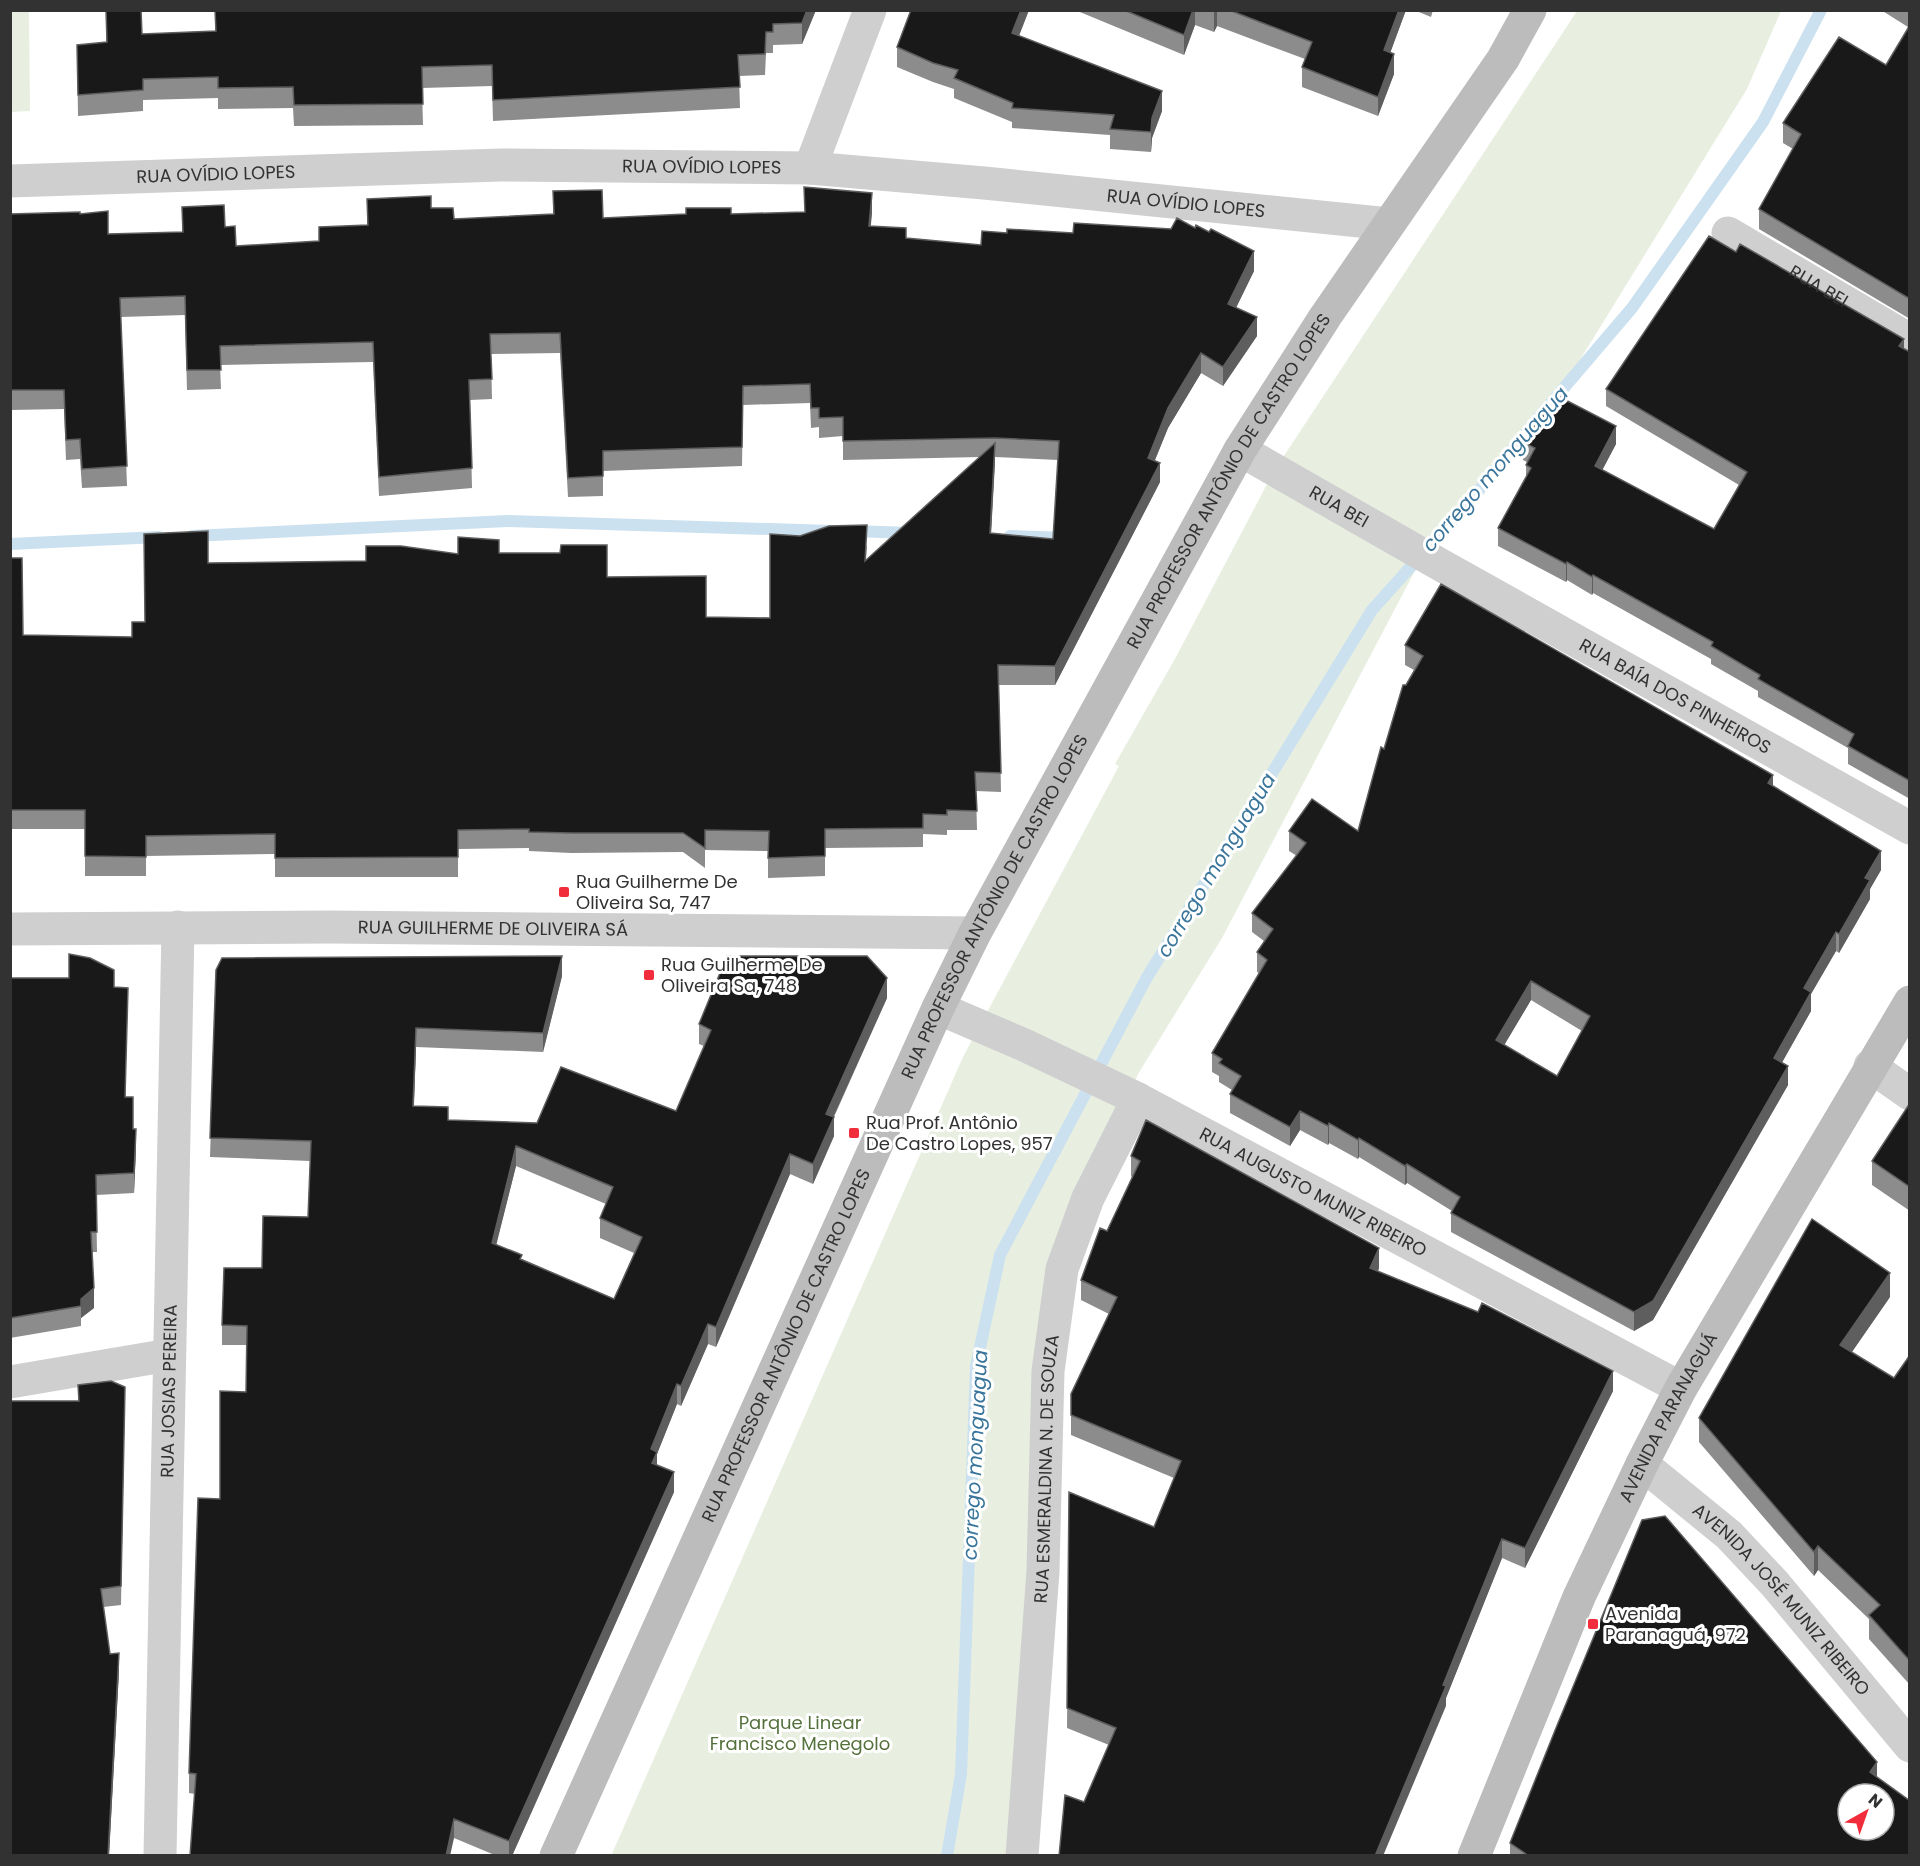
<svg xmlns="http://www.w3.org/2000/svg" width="1920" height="1866" font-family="Poppins,sans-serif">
	<rect width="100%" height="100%" fill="#fff"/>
	<path fill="#e8efe0" d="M10,11H29L30,111L11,112Z
		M1577,11H1781L1747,89L1578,363L1418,565L1222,938L1138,1074L1067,1230L1036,1855L611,1856L963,1057L1119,766L1115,764L1176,657L1274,471Z"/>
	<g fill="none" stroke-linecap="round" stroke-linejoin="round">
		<path stroke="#cbe1ef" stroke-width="12" d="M851,531L912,533
			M192,536L508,521L831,531
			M1010,536L1068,538
			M10,544L159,537
			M947,1856L961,1774L976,1366L1000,1255L1146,979L1372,610L1476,494L1527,431L1632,308L1763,122L1821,10"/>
		<g stroke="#cfcfcf" stroke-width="33">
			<path d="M810,168L870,10"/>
			<path id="s1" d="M10,181L501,165L810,168L984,183L1389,224"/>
			<path id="s2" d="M1728,233L1910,340"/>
			<path id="s3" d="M1240,450L1439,564L1910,828"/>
			<path id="s4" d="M10,929L330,927L975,933"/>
			<path id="s5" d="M938,1008L1022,1044L1138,1099L1681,1388"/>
			<path d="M1870,1066L1910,1094"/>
			<path d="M10,1382L169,1355"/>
			<path id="s6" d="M1642,1464L1729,1535L1775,1584L1910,1746"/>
			<path id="s7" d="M160,1856L178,927"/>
			<path id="s8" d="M1022,1856L1043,1571L1048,1371L1062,1269L1088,1198L1138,1099"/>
		</g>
		<g stroke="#bcbcbc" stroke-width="33">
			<path id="s9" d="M556,1856L938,1008L975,933L1240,450L1325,317L1503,59L1530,10"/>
			<path id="s10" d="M1474,1856L1579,1597L1642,1464L1681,1388L1910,1002"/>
		</g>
	</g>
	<path fill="#8c8c8c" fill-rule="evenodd" d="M106,10H141L142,34L215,31V10H816L802,44L773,45V53H766L765,75L739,76L740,108L493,121L492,86L422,88L423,125L294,126L293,108L218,109V98L143,100V111L78,116L77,45L106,42Z
		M911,10H1029L1019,36L1162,111L1152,138L1151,152L1110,149V135L1012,128V122L954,98V89L933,82L897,67V47Z
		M1075,10H1406L1390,52L1394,74L1378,116L1302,87V67L1305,59L1217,26L1214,32L1195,25L1184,55Z
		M1414,10H1433L1431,17Z
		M1881,10H1910V319L1759,229V209L1793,149L1783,143V123L1886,65L1908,27Z
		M553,191L603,218L731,214L872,213L870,226L906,238L1254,271L1236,308L1257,336L1223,386L1201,373L1168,428L1155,460L1160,482L1055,685H999L1001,792L976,791L977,830H947V835L923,834V847L825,848V876L768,878V851L705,850V868L683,852L571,853L529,851V848L458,849V877H275V854L146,856V876H85V829H10V558L23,635L132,637L145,622L208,563L366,561L458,554L499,553L607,577L706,617L770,618L867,545L866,560L980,457L843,460V436L819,438V427L811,428L810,403L743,405L742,466L603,471V496L568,497L560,353L491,354L492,399L470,400L472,488L379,496L373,362L220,365L221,389L187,390L185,315L121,317L127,486L82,488L80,459L66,460L64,409L10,410V214H80L108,234L182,232V207L225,227L236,246L319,241V227L367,225V199L431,208L454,219L553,214ZM995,457L1058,460L1053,539L991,533Z
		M1904,349L1910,352V799L1848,764V748L1758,697V691L1711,664V659L1593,593L1592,595L1567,580L1566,582L1498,546V528L1526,478V465L1527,462L1523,460V442L1616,444L1602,470L1714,529L1739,485L1606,406V389Z
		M1405,645L1773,786L1881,870L1870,889V899L1839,953L1836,951L1811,994V1011L1782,1062L1788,1085L1653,1320L1634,1331L1451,1232V1213L1452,1211L1407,1183L1405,1185L1359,1157L1358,1159L1329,1143L1328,1145L1300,1130L1290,1146L1230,1113V1094L1232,1090L1219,1082V1076L1212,1072V1053L1259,973L1257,972V952L1264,941L1252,932V913L1297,856L1289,851V831H1358L1406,685L1414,670L1405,665ZM1531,1000L1582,1031L1557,1076L1504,1045Z
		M216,970L562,976L543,1052L416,1047L414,1106L448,1120L537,1123L676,1111L704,1046L699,1044V1024L887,998L834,1117V1136L813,1184L790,1174L716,1347L708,1344L681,1406L677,1404L657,1454V1465L674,1492L512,1856H497L454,1838L189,1793V1773L220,1499L246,1392L247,1345H222V1325L262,1268L308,1217L310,1161L210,1157ZM516,1166L606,1204L600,1218V1238L634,1253L614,1299L522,1259L496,1244Z
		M10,978L114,987L126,1097L133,1129L136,1149L134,1193L96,1195L97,1252H92L94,1308L81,1318V1326L10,1338Z
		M1910,1103V1211L1872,1185V1161Z
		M1131,1156L1379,1268L1378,1272L1613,1391L1525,1568L1502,1558L1446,1698V1706L1109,1745L1067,1728L1069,1492L1154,1527L1174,1478L1071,1435V1394L1109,1314L1081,1300V1280L1107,1231L1132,1177L1131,1176Z
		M1890,1297L1852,1352L1894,1378L1910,1355V1685L1869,1639V1619L1818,1570L1814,1576L1699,1442V1418Z
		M78,1385L125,1387L121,1605L103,1607L110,1654L119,1671L109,1856L78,1401Z
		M1877,1777L1910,1856H1510V1843Z"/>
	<path fill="#5e5e5e" d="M807,10H816L802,44V23Z
		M1021,10H1029L1012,53V33Z
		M1193,10H1195V25L1184,55V35Z
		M1215,10H1217V26L1214,32V13Z
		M1399,10H1406L1384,70V50Z
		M1394,54V74L1378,116V97Z
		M1162,91V111L1152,138L1151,152V132L1152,118Z
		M872,193V213L869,246V226Z
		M1254,251V271L1228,324V304Z
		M1257,317V336L1223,386V367Z
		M1904,339V357L1899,346Z
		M1201,353V373L1168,428L1148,477V458L1168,408Z
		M1616,426V444L1595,484V466Z
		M995,443V463L990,553V533Z
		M1160,463V482L1055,685V666Z
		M1567,562V580L1566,582V564Z
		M1593,575V593L1592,595V577Z
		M1773,775V794L1768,783Z
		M1881,851V870L1870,889V899L1839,953V934L1865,878Z
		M1836,932V951L1811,994V1011L1774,1077V1058L1804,988Z
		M562,956V976L543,1052V1033Z
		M887,978V998L826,1133V1114Z
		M1531,981V1000L1496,1059V1040Z
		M416,1028V1047L413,1125V1106Z
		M1788,1066V1085L1653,1320L1634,1331V1312Z
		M1300,1111V1130L1290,1146V1127Z
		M834,1117V1136L813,1184V1164Z
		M1329,1123V1143L1328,1145V1126Z
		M136,1129V1149L134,1193V1173Z
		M1359,1138V1157L1358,1159V1140Z
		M516,1146V1166L492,1262V1243Z
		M790,1154V1174L716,1347V1327Z
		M1407,1164V1183L1405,1185V1166Z
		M1379,1248V1268L1370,1288V1268Z
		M1890,1273V1297L1840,1369V1345Z
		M94,1288V1308L81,1318V1299Z
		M708,1324V1344L681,1406V1386Z
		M1613,1371V1391L1525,1568V1548Z
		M677,1384V1404L657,1454V1471L652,1482L651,1449Z
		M674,1472V1492L512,1856H509V1841Z
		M1502,1539V1558L1446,1698V1706L1383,1856H1375Z
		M1818,1546V1570L1814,1576V1552Z
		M119,1653V1671L109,1856H108Z
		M1877,1762V1783L1870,1772Z
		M454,1819V1838L450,1856H446Z"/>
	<path fill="#191919" stroke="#5e5e5e" stroke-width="1.5" fill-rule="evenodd" d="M106,10H141L142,34L216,31L215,10H807L802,23L773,24V32H766L765,54L738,55L740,87L493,100L492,65L422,67L423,104L294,105L293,87L218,88V77L143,79V90L78,95L77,45L107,42Z
		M911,10H1021L1012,33L1162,91L1152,118L1151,132L1110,129L1114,115L1012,108L1013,103L954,78L958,70L933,63L897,47Z
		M1124,10H1193L1184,35Z
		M1229,10H1399L1384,50L1394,54L1378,97L1302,67L1312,42Z
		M1910,25V299L1759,209L1801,134L1783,123L1839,37L1886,65Z
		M804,187L872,193L869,226L906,228V238L981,245L982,231L1007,233V229L1073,233L1074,223L1171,229L1177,218L1195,228L1196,225L1209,232L1211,229L1254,251L1228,304L1257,317L1223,367L1201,353L1168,408L1148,458L1160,463L1055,666L998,665L1001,773L975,772L977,811L947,810V815L923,814V828L825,829V856L768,858L769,831L705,830V848L683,833H571L529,832V829L458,830V857L275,858V834L146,836V857L85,856V810H10V558H22L23,635L132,637V622H145L144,534L208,531V563L366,561V546H401L458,554V537L499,540V553H560L561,545H607V577L706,576V617L770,618V534L800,536L829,526L867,525L865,561L995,443L990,533L1053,539L1059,441L995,438L843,441V417L819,418V408H811L810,384L743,386L742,447L603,451V476L568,478L560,333L490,334L492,379L469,380L472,468L379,477L373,342L220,346L221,370H187L185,296L120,298L127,466L82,469L80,439L66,440L64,390H10V214L80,212V214L108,211V234L183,232L182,207L224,205L225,227L235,226L236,246L319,241V227L368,225L367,199L431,196V208H453L454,219L554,214L553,191L602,190L603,218L686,214V208H731V214L805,212Z
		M1709,236L1736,252L1740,244L1904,339L1899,346L1910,352V781L1848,746L1854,734L1758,679L1760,675L1711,646L1713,642L1593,575L1592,577L1567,562L1566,564L1498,528L1531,468L1526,465L1535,448L1523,442L1556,395L1616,426L1595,466L1714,529L1747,472L1606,389Z
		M1441,584L1773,775L1768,783L1881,851L1865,878L1870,880L1839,934L1836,932L1804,988L1811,992L1774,1058L1788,1066L1653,1301L1634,1312L1451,1213L1460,1197L1407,1164L1405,1166L1359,1138L1358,1140L1329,1123L1328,1126L1300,1111L1290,1127L1230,1094L1241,1076L1219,1063L1222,1059L1212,1053L1267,960L1257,952L1273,929L1252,913L1306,843L1289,831L1312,799L1358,831L1381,747L1384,749L1403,685H1406L1423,656L1405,645ZM1531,981L1590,1016L1557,1076L1496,1040Z
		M69,954L90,958L114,970V987L128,988L125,1097H133V1129H136L134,1173L96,1175L97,1232H91L94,1288L81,1299V1306L10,1318V978H69Z
		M562,956L543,1033L416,1028L413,1106L448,1107V1120L537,1123L561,1067L676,1111L711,1030L699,1024L727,956H867L887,978L826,1114L834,1117L813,1164L790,1154L716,1327L708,1324L681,1386L677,1384L651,1449L657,1452L652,1463L674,1472L509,1841L454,1819L446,1856H190L196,1774L189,1773L198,1498L220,1499V1391L246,1392L247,1326L222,1325L224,1268H262L263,1216L308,1217L311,1141L210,1138L216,970L222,958ZM516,1146L613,1187L600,1218L642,1237L614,1299L520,1259L522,1255L492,1243Z
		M1910,1103V1187L1872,1161Z
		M1146,1120L1379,1248L1370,1268L1478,1312L1482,1303L1613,1371L1525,1548L1502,1539L1443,1685L1446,1686L1375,1856H1059L1065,1795L1084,1802L1116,1728L1067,1708L1069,1492L1154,1527L1181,1461L1071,1415V1394L1117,1297L1081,1280L1100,1228L1107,1231L1140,1161L1131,1156Z
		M1812,1219L1890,1273L1840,1345L1894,1378L1910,1355V1661L1869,1615L1880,1605L1818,1546L1814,1552L1699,1418Z
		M111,1381L125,1387L121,1586L101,1589L110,1654L119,1653L108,1856H10V1401H79L78,1385Z
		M1665,1516L1877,1762L1870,1772L1910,1801V1856H1529L1510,1843L1556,1728L1642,1520ZM1848,1794H1884V1830H1848Z"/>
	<g fill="#f12c3b" stroke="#fff" stroke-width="2">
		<rect x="558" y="886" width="12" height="12" rx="3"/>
		<rect x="643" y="969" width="12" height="12" rx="3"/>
		<rect x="848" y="1127" width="12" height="12" rx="3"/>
		<rect x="1587" y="1618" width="12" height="12" rx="3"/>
	</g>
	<g text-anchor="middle" stroke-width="6" stroke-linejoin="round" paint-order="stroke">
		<g font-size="18" fill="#323232" stroke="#fff">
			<text dy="6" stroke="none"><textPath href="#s1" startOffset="692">RUA OVÍDIO LOPES</textPath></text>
			<text dy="6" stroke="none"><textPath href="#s1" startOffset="206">RUA OVÍDIO LOPES</textPath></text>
			<text dy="6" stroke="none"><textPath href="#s1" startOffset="1178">RUA OVÍDIO LOPES</textPath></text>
			<text dy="6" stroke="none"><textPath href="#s2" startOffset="105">RUA BEI</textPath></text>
			<text dy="6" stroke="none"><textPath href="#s9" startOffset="1532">RUA PROFESSOR ANTÔNIO DE CASTRO LOPES</textPath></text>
			<text dy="6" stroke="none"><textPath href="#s3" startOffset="114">RUA BEI</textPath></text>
			<text dy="6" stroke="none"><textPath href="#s3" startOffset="500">RUA BAÍA DOS PINHEIROS</textPath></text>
			<text dy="6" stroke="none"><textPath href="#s9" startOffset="1046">RUA PROFESSOR ANTÔNIO DE CASTRO LOPES</textPath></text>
			<text dy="6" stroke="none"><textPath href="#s4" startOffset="483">RUA GUILHERME DE OLIVEIRA SÁ</textPath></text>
			<text dy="6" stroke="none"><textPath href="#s5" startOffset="418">RUA AUGUSTO MUNIZ RIBEIRO</textPath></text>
			<text dy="6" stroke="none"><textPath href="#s9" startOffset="560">RUA PROFESSOR ANTÔNIO DE CASTRO LOPES</textPath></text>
			<text dy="6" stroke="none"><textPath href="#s7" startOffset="465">RUA JOSIAS PEREIRA</textPath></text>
			<text dy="6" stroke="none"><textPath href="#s10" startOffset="480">AVENIDA PARANAGUÁ</textPath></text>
			<text dy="6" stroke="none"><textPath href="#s8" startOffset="388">RUA ESMERALDINA N. DE SOUZA</textPath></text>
			<text dy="6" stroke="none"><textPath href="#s6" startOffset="195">AVENIDA JOSÉ MUNIZ RIBEIRO</textPath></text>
		</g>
		<g font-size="18" fill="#323232" stroke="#fff" text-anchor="start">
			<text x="576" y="888">Rua Guilherme De<tspan x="576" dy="21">Oliveira Sa, 747</tspan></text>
			<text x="661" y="971">Rua Guilherme De<tspan x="661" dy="21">Oliveira Sa, 748</tspan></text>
			<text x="866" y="1129">Rua Prof. Antônio<tspan x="866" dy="21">De Castro Lopes, 957</tspan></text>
			<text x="1605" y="1620">Avenida<tspan x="1605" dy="21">Paranaguá, 972</tspan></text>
		</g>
		<g font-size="18" fill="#55713b" stroke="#fff">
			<text x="800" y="1729">Parque Linear<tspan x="800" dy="21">Francisco Menegolo</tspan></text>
		</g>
		<g font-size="20" font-style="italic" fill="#39759b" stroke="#fff">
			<text transform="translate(1495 469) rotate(-49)" y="7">corrego monguagua</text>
			<text transform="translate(1216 865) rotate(-59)" y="7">corrego monguagua</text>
			<text transform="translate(975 1455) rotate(-87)" y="7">corrego monguagua</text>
		</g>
	</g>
	<rect width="1920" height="1866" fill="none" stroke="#323232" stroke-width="24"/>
	<g transform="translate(1866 1812) rotate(40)"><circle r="28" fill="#ffffff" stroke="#adadad" stroke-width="1.5"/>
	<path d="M0-4.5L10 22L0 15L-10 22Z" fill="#f12c3b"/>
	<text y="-9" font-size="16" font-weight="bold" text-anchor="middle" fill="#323232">N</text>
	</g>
</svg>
